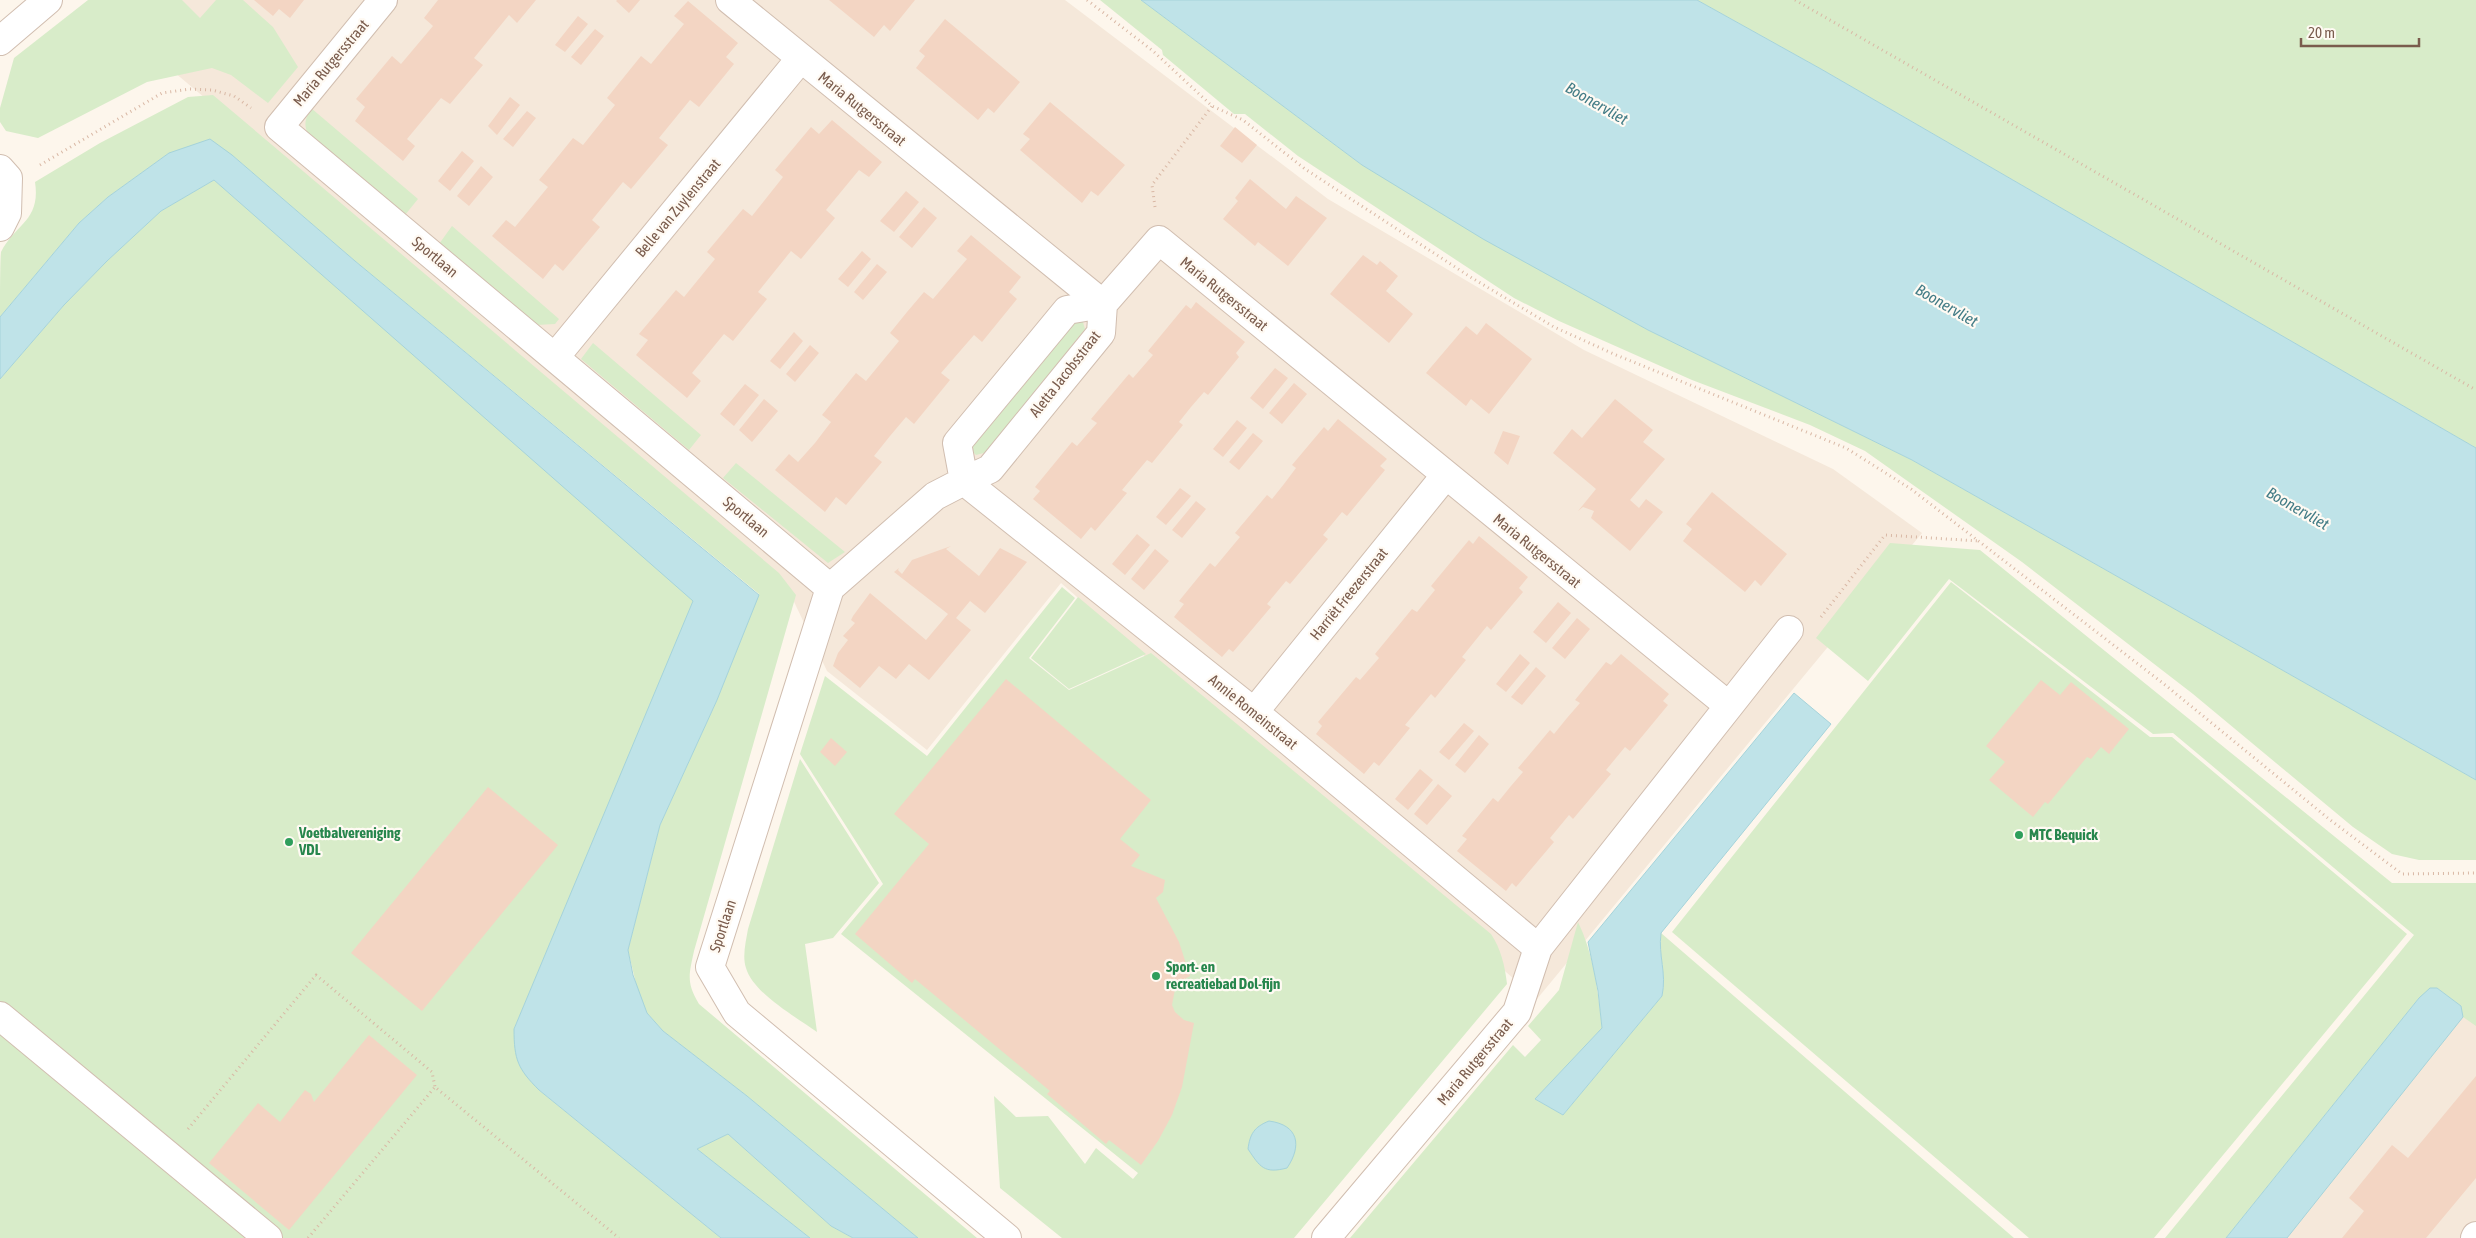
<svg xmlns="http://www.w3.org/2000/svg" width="2476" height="1238" font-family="'Asap Condensed',sans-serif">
	<rect width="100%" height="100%" fill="#fdf6ec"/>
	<path fill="#f5e8da" d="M88,0H1065L1328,199L1584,350L1833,469L1922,533L1537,999L1061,583L927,750L827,671L786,585Z
		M2476,981V1238H2284Z"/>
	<path fill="#d8ecc9" d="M88,0H182L200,18L216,0H243L273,27L298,67L268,103L231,75L212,68L147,82L38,138L6,131L0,122V108L14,58Z
		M1100,0H1141L1362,165L1648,330L1912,460L2476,780V860H2419L2392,854L2353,827L2193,694L2022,562L1865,451L1810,425L1692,380L1559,321L1514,298L1298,156L1245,114H1234L1163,55L1162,50Z
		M1697,0H2476V448L1821,69Z
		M213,95L779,573L796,595L694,951C689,975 686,982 699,1004L977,1238H918L747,1096L663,1031L647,1013L638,992L628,950L660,825L717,700L759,594L355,261L232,155L169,153L108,197L79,223L0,317C0,306 0,259 1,252C15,224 41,221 35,182L100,143L188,97Z
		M311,108L418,199L405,215L308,134C303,124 306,118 311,108Z
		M214,180L694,601L514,1029L539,1090L721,1238H0V379L64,305L107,261L161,211Z
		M452,226L559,319L555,324L536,325L439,244Z
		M1072,317L1082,319L1085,329L993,445L984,453L976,455L971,450V446Z
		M593,343L701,435L689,450L581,359Z
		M736,463L845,552L828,563L723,478Z
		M1890,543L1980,550L2392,883H2476V1026L2463,1017L2461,1006L2437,988L2419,998L2226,1238H2165L2414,935L2173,733L2153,734L1949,579L1868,681L1816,638Z
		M1951,582L2150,737H2172L2407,934L2154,1238H2029L1672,932Z
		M1062,587L1075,598L1029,658L1069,690L1151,653L1491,934C1501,949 1505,966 1507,984L1294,1238H1062L1000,1188L994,1096L1016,1117L1048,1116L1085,1164L1096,1148L1133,1179L1138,1173L841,934L883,884L800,754L825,676L927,756Z
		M1078,597L1146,654L1069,689L1031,658Z
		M800,759L879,883L833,938L805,944L817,1032C796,1017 753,993 746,968C742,956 746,941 748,929Z
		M1578,922C1594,955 1598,991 1602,1028L1535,1099L1563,1115L1662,996C1667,973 1658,956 1661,933L2014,1238H1350L1513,1045L1525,1057L1541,1040L1528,1026L1559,990Z
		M728,1134L831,1226L853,1238H810L697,1149Z"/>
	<path fill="#bfe3e8" stroke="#a5d3da" d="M1141,0H1697L1821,69L2476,448V780L1912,460L1648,330L1483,239L1362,165Z
		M210,139L232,155L355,261L759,595L717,700L660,825L628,950L633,975L647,1013L663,1031L747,1096L918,1238H853L831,1226L728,1134L697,1149L810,1238H721L539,1090C518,1069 514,1060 514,1029L693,601L214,180L161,211L107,261L64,305L0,379V317L79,223L108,197L169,153Z
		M1794,693L1831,724L1661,933C1658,956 1667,973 1662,996L1563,1115L1535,1099L1602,1028L1598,991L1588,942Z
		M2430,988H2437L2461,1006L2463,1017L2287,1238H2226L2419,998Z
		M1269,1121C1299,1125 1302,1146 1287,1168C1264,1174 1260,1167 1248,1149C1250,1134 1254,1127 1269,1121Z"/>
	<path fill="#f3d5c3" d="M254,0H304L290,18L279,9L273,16Z
		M438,0H536L517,23L509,15L474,58L483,65L450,104L441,98L407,139L415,146L403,161L355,121L365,107L356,99L392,56L401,64L433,26L424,18Z
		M617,0H640L629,13L616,1Z
		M829,0H915L890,31L884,25L874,37Z
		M688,1L738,43L726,57L734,64L699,107L690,100L659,138L668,145L631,189L623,182L592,220L600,227L563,271L555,264L543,279L492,236L506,220L515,227L548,187L539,180L573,138L583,145L615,105L607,98L641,56L651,64L684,24L674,16Z
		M578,16L588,24L565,52L555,45Z
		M945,19L1020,82L994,113L988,108L978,120L916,68L925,56L919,51Z
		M595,29L604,36L581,65L571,57Z
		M510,97L520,105L497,135L488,126Z
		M1050,102L1125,165L1098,196L1091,191L1082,203L1020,150L1030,139L1023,134Z
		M527,111L536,118L513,147L503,139Z
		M832,120L882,162L869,177L859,170L826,210L835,218L801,259L791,251L758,292L767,299L733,341L724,334L692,373L701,381L687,398L636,355L648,340L639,334L676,290L684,297L715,259L707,252L743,209L752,216L783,177L775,170L811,127L819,134Z
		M1235,127L1257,145L1242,163L1220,146Z
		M462,151L474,161L450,191L438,181Z
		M481,166L493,177L469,206L457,196Z
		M1250,179L1286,209L1296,196L1327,218L1288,266L1258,242L1255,246L1223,219L1238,201L1235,198Z
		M906,191L919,202L894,232L880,221Z
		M924,207L937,218L912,248L899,237Z
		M971,235L1021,277L1009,292L1017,299L982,342L974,335L941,373L950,380L914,424L906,417L890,436L874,456L882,462L846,505L836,497L825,512L775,470L789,454L798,462L815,443L831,422L822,415L856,373L866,381L899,341L890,333L907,312L924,292L933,299L967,259L957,251Z
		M862,251L871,259L848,287L838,279Z
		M1363,255L1377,265L1380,261L1398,276L1386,291L1413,314L1389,343L1330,294Z
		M877,264L887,272L863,300L854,292Z
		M1196,302L1245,342L1236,353L1239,357L1208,395L1204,392L1191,407L1179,422L1183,425L1152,463L1147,460L1122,490L1127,493L1095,531L1091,527L1081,539L1033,499L1040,491L1035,487L1072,442L1077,446L1097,423L1091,419L1129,374L1133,378L1153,355L1148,351L1186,305L1191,309Z
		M1486,323L1532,359L1489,414L1471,399L1466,406L1426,373L1466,326L1477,335Z
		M794,332L803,341L780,369L770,361Z
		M810,345L819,353L795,382L786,374Z
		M1275,368L1288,378L1263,409L1250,398Z
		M1294,383L1307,394L1282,424L1269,413Z
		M745,384L759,395L734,426L720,414Z
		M764,399L778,411L752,442L739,430Z
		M1615,399L1653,430L1643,442L1665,459L1630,500L1639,508L1646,499L1663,512L1630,551L1591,518L1594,511L1583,507L1578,511L1596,489L1553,453L1572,429L1582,438Z
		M1338,419L1387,459L1380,466L1385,470L1347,516L1342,512L1323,535L1328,539L1290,584L1286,581L1267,604L1271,607L1233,652L1229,649L1222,657L1174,617L1184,604L1179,601L1210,563L1215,567L1240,537L1235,533L1267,495L1272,499L1284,484L1296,468L1292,465L1324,427L1328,431Z
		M1237,420L1247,428L1223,457L1213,449Z
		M1503,431L1520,436L1508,465L1494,453Z
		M1253,433L1263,441L1239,470L1229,462Z
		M1180,488L1191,496L1166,525L1156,517Z
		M1712,492L1787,554L1761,586L1755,580L1745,592L1683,541L1692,529L1686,524Z
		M1196,501L1206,509L1182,538L1172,530Z
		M1137,534L1150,545L1125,575L1112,564Z
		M1479,536L1528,577L1519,588L1523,592L1491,630L1487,626L1462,657L1466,660L1435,698L1431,694L1405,725L1410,728L1379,766L1374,762L1364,774L1316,734L1322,726L1318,722L1356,677L1360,680L1379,658L1375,654L1412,609L1417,612L1435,590L1431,586L1469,540L1473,544Z
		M951,546L946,549L979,576L1000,548L1027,562L985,613L970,601L956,618L971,630L929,680L909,664L896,679L879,666L860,688L833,666L838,653L848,640L843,636L855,623L851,620L853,616L870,593L926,640L948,614L894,572L899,568L898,570L902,574L912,560Z
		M1155,549L1169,561L1144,590L1131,579Z
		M1558,602L1571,613L1546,643L1533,632Z
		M1577,618L1590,629L1565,659L1552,648Z
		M1520,654L1530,663L1506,692L1496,684Z
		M1621,654L1669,694L1663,701L1668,705L1630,751L1625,747L1606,770L1611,774L1573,819L1569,815L1550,838L1554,842L1516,887L1512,883L1506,891L1457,851L1467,839L1462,836L1493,798L1498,802L1511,786L1523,772L1518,768L1550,730L1554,734L1567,718L1580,703L1575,700L1606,662L1611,665Z
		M1536,667L1546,676L1522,705L1511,697Z
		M1006,679L1151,800L1120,839L1140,855L1131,866L1165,880L1163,892L1156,898L1179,942L1190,976L1176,984L1172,1005L1175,1012L1184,1020L1194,1023L1182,1087L1172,1115L1158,1141L1141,1165L1109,1140L1106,1144L1047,1094L1050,1091L915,979L912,983L855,934L929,844L894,814Z
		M2041,680L2060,695L2071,682L2129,729L2109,754L2101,747L2091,759L2087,757L2048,804L2045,802L2033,817L1989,780L2005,762L1986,746Z
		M1464,723L1474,731L1449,760L1439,752Z
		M1479,735L1489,744L1465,773L1455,765Z
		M831,738L847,752L835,766L820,752Z
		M1420,769L1433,780L1408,810L1395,799Z
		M1438,784L1452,796L1427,825L1414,814Z
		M488,787L558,845L422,1011L351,953Z
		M369,1035L417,1075L289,1230L209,1163L258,1103L280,1122L305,1090L311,1094L314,1102Z
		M2476,1076V1178L2426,1238H2342L2364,1211L2349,1198L2392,1145L2408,1158Z"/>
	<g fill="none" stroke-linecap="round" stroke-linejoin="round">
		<g stroke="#d1beb0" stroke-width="30">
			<path id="minor" d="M383,0L279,127L830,588L710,967L737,1013L1007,1238
				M730,0L1103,304L1159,240L1729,706L1538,948L1517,1012L1326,1238
				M0,41L48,0
				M0,169L8,178L7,213L0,227
				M1103,304L1101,333L990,469L964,481L957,443L1067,310Z
				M555,357L801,58
				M830,588L935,496L964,481L1254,712L1538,948
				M1729,706L1789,630
				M1254,712L1445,476
				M0,1016L268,1238
				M2475,1238L2476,1236"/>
		</g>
		<path stroke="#d9b8a5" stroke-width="3" stroke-dasharray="1 4" stroke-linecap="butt" d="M1087,0L1153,51L1212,106L1243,120L1305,169L1472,278L1554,327L1616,355L1846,448L1911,489L2164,684L2329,819L2402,874L2476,873
			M1795,0L2476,390
			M40,165L162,93L190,89L212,90L234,96L251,108
			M1155,207L1152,185L1212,106
			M1821,617L1885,535L1979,541
			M188,1129L316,975L432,1072L435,1087
			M308,1238L435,1087L619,1238"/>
		<use href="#minor" stroke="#fff" stroke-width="28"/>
	</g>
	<g fill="#2e9e5b" stroke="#fffaf3" stroke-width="2">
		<circle cx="2019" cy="835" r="5"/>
		<circle cx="289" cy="842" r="5"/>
		<circle cx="1156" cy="976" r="5"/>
	</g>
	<g text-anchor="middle" stroke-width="4.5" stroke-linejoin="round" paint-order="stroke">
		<g font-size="15" fill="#7a5c4d" stroke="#fffaf3">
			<text transform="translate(331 63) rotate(-50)" y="5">Maria Rutgersstraat</text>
			<text transform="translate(862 109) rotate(39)" y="5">Maria Rutgersstraat</text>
			<text transform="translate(678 208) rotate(-50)" y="5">Belle van Zuylenstraat</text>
			<text transform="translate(435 257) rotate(40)" y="5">Sportlaan</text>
			<text transform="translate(1224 294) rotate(39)" y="5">Maria Rutgersstraat</text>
			<text transform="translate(1065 374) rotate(-52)" y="5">Aletta Jacobsstraat</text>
			<text transform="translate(746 517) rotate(40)" y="5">Sportlaan</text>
			<text transform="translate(1537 551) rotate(39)" y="5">Maria Rutgersstraat</text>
			<text transform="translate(1349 594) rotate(-51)" y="5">Harriët Freezerstraat</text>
			<text transform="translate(1253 712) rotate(39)" y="5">Annie Romeinstraat</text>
			<text transform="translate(723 926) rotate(-72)" y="5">Sportlaan</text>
			<text transform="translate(1475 1062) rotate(-50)" y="5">Maria Rutgersstraat</text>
		</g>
		<g font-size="15" font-weight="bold" fill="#27864d" stroke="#fffaf3" text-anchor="start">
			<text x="299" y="838">Voetbalvereniging<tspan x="299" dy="17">VDL</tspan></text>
			<text x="2029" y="840">MTC Bequick</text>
			<text x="1166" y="972">Sport- en<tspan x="1166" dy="17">recreatiebad Dol-fijn</tspan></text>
		</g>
		<g font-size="16" font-style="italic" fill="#437c86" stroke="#fffaf3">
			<text transform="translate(1597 103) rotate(30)" y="6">Boonervliet</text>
			<text transform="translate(1947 305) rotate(30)" y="6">Boonervliet</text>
			<text transform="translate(2298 508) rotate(30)" y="6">Boonervliet</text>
		</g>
	</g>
	<path d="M2301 38v8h118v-8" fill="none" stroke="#7a5c4d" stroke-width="2.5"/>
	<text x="2308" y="38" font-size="15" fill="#7a5c4d" stroke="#fffaf3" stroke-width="4" paint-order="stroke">20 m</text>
</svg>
